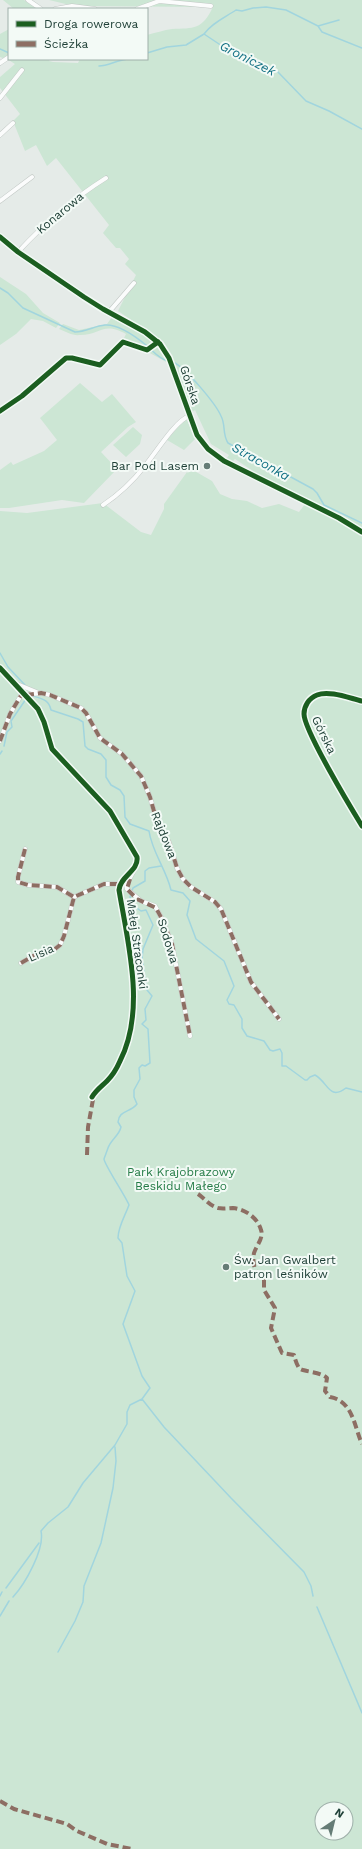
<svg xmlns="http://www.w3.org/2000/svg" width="362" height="1849" font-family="'Work Sans',sans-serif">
	<rect width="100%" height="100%" fill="#e5ebe8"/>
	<path fill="#cce6d4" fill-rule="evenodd" d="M3,0H24L38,9H14Z
		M49,0H362V1849H0V511L27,513L103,503L141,532L151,535L164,509V504L187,472L188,473L191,469L212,481L220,494L232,499L247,501L262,508L279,504L299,512L305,504L330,517L259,475L235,459L233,461L227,458L229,455L211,444L195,410L192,412L173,359L163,341L118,311L136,275L125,264L129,259L120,248H116L103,233L109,225L56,158L47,166L36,145L25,151L13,121L20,114L0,88V77L15,64L7,59H50L49,61L53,62L78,63L80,59H147V35C155,33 164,30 172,29C194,28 202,30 213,7L74,6ZM322,1809H346V1833H322Z
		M9,29V55L3,58L0,57V34Z
		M0,277L26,294L43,313L60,323L56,328L43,321L31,319L16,334L0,345Z
		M112,317L140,331L154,342L147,348L124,338L126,334C103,321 101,335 80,335C73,336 66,332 59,329L63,324L79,330L107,324Z
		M157,345L168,363L148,352Z
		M80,383L102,402L112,394L136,422L128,427L101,452L117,469L84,503L62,500L9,508H0V470L11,462L13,465L44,451L57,440L40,418Z
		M185,419L187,420L195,439L184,450L167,440Z
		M133,427L142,435L140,444L126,457L113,445Z"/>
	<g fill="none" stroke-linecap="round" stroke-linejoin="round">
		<path stroke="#a1d5de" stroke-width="1.5" d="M318,26L339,20
			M204,34C212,23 224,18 236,10L242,11L253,8L266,7L286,10L318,26L322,32L362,48
			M0,49L9,53
			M147,53L167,47L186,45L204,34L231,52L254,64L277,71L306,101L329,111L362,129
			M99,66C108,66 117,60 128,59
			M0,288L8,293L23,308L75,332C86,332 94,326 105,325C119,324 135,336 146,345C153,351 159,359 168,361
			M173,362C185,367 216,404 221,416C226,425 222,434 228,443L313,489L317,493L324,505L362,523
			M0,653L8,667L25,685
			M33,696C43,699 49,700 51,710L78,719L83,722L85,746L88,749L101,754L106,760V777L111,785L120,790L124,796L125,817L130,824L149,831C152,852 166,869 171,890L183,893L190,901L187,915L196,939L224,961L234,986L227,1000L229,1004L234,1005L242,1019V1028L247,1036L264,1041L270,1050L273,1051L280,1049L282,1053V1066H286L305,1080H307L310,1077L315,1075C328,1082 329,1101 346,1088L362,1092
			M4,746L7,732L12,727L11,721L26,699
			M0,754L2,751
			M142,1399L164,1427L231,1498L304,1572L311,1586L313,1596
			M6,1588L39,1543
			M0,1596L2,1592
			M13,1597C25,1584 45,1549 41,1531L48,1523L68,1507L83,1483L115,1445L127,1424V1412L130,1405L142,1399L150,1388L142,1376L123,1324L135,1291L127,1276L122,1243L118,1238C118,1227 125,1216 129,1205C126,1197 104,1164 104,1159C105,1156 107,1151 108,1148C111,1139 119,1136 121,1127L118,1122C119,1110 130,1113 137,1104L134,1097V1090L140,1079L139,1068L142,1065L145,1066L150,1063L148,1029L142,1024L146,1020L145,1009L152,996L147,990L142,959L143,949L153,925L146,910L141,911L134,906L130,897L133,888L145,881V871L149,868L161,866
			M317,1607L362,1713
			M0,1616L9,1601
			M58,1652L75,1621L83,1602L84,1586L101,1543L113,1488L116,1461L115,1447"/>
		<g stroke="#c2c8c5" stroke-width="5">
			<path id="street" d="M28,0L41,9
				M55,9L72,6L95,9
				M137,9L159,1L211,6
				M0,63L9,57
				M0,98L22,70
				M0,135L13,123
				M0,201L32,177
				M18,252C44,224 74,198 106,178
				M109,312L134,283
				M0,411L22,396L66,358H72L100,365L123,342L147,350L158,342
				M103,505C118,495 133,481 144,467C155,454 175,421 189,416
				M0,668L38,709L44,722L52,749L110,811L137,857C139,871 120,876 119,890C128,944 146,1010 120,1061C117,1068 113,1075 107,1081C102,1086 96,1090 92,1097
				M17,684L39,693
				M26,695L41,693L50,695L81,708L86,713L100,738L122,754L141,776L150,797L157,822L169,842L177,868L183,879L191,887L215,902L221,909L251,982L279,1019
				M0,741L10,714L23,692
				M25,849L18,877V882L28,885L57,887L74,897
				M136,867L126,885L127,889L141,901L155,906L162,919L172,944L190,1036
				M21,963L37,954L55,949L60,945L64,936L74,897L104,884H120"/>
		</g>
		<g stroke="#c0c9c5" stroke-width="7">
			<path id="secondary" d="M0,237L18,252L84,297L103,309L145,332L160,344L169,358L197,435L208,449L224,461L339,518L362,532
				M362,701C349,698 329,690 317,695C309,698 304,706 304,714C304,730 351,808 362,826"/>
		</g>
		<use href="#street" stroke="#fbfcfc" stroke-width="4"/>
		<use href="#secondary" stroke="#fbfcfc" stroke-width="6"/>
		<path stroke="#8d6e63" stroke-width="4" stroke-dasharray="8 4" stroke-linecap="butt" d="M26,695L41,693L50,695L81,708L86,713L100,738L122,754L141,776L150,797L157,822L169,842L177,868L183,879L191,887L215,902L221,909L251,982L279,1019
			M0,741L10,714L23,692
			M25,849L18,877V882L28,885L57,887L74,897
			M130,879L127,889L137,899L156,908L162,919L172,944L190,1036
			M21,963L37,954L55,949L60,945L64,936L74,897L104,884H120
			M87,1155L88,1127L94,1094
			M198,1194C204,1198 210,1206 218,1208C223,1209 228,1208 233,1208C245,1209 258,1218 261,1230C264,1238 256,1246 254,1253C252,1264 255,1274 264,1280V1290L275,1308L271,1328L282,1353L294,1355C295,1359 297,1365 299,1368C302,1372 319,1371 327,1378L325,1391L330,1397C353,1401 354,1426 362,1444
			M0,1801L14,1809L67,1824L77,1831L107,1844L132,1849"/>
		<g stroke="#f3faf6" stroke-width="8">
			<path id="cycleway" d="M0,237L18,252L84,297L103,309L145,332L160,344L169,358L197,435L208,449L224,461L339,518L362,532
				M0,411L22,396L66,358H72L100,365L123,342L147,350L158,342
				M0,668L38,709L44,722L52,749L110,811L137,857C139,871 120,876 119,890C128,944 146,1010 120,1061C117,1068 113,1075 107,1081C102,1086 96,1090 92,1097
				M362,701C349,698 329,690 317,695C309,698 304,706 304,714C304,730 351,808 362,826"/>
		</g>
		<use href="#cycleway" stroke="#1b5e20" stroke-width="5"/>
	</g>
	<g fill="#657c76" stroke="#f3faf6" stroke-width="1.5">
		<circle cx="207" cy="466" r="4"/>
		<circle cx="226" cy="1267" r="4"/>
	</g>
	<g text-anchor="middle" stroke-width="4" stroke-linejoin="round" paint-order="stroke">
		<g font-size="12" fill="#204138" stroke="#f3faf6">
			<text transform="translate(60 213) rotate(-40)" y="4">Konarowa</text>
			<text transform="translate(190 385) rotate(71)" y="4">Górska</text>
			<text transform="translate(324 735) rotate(64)" y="4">Górska</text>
			<text transform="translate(164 835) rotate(68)" y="4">Rajdowa</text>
			<text transform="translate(168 941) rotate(73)" y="4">Sodowa</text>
			<text transform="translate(137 944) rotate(82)" y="4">Małej Straconki</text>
			<text transform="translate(41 953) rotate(-24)" y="4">Lisia</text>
		</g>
		<g font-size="12" fill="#204138" stroke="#f3faf6" text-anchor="end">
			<text x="199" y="470">Bar Pod Lasem</text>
			<text x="234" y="1264" text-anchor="start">Św. Jan Gwalbert<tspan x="234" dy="14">patron leśników</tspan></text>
		</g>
		<g font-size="12" fill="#257c47" stroke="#f3faf6">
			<text x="181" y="1176">Park Krajobrazowy<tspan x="181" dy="14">Beskidu Małego</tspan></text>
		</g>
		<g font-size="13" font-style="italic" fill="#137184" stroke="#f3faf6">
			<text transform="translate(248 58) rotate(27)" y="5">Groniczek</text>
			<text transform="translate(261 461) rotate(29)" y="5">Straconka</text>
		</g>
	</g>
	<rect x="8" y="8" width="140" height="52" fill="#f3faf6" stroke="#9fb0aa"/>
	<rect x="16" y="21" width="20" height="6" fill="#1b5e20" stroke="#9fb0aa"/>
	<text x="44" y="28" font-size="12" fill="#204138">Droga rowerowa</text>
	<rect x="16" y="41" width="20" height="6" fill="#8d6e63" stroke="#9fb0aa"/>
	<text x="44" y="48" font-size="12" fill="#204138">Ścieżka</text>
	<g transform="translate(334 1821) rotate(35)"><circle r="19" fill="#f3faf6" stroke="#9fb0aa"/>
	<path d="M0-3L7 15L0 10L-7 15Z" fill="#657c76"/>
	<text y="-6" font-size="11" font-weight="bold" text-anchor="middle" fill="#204138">N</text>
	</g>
</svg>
